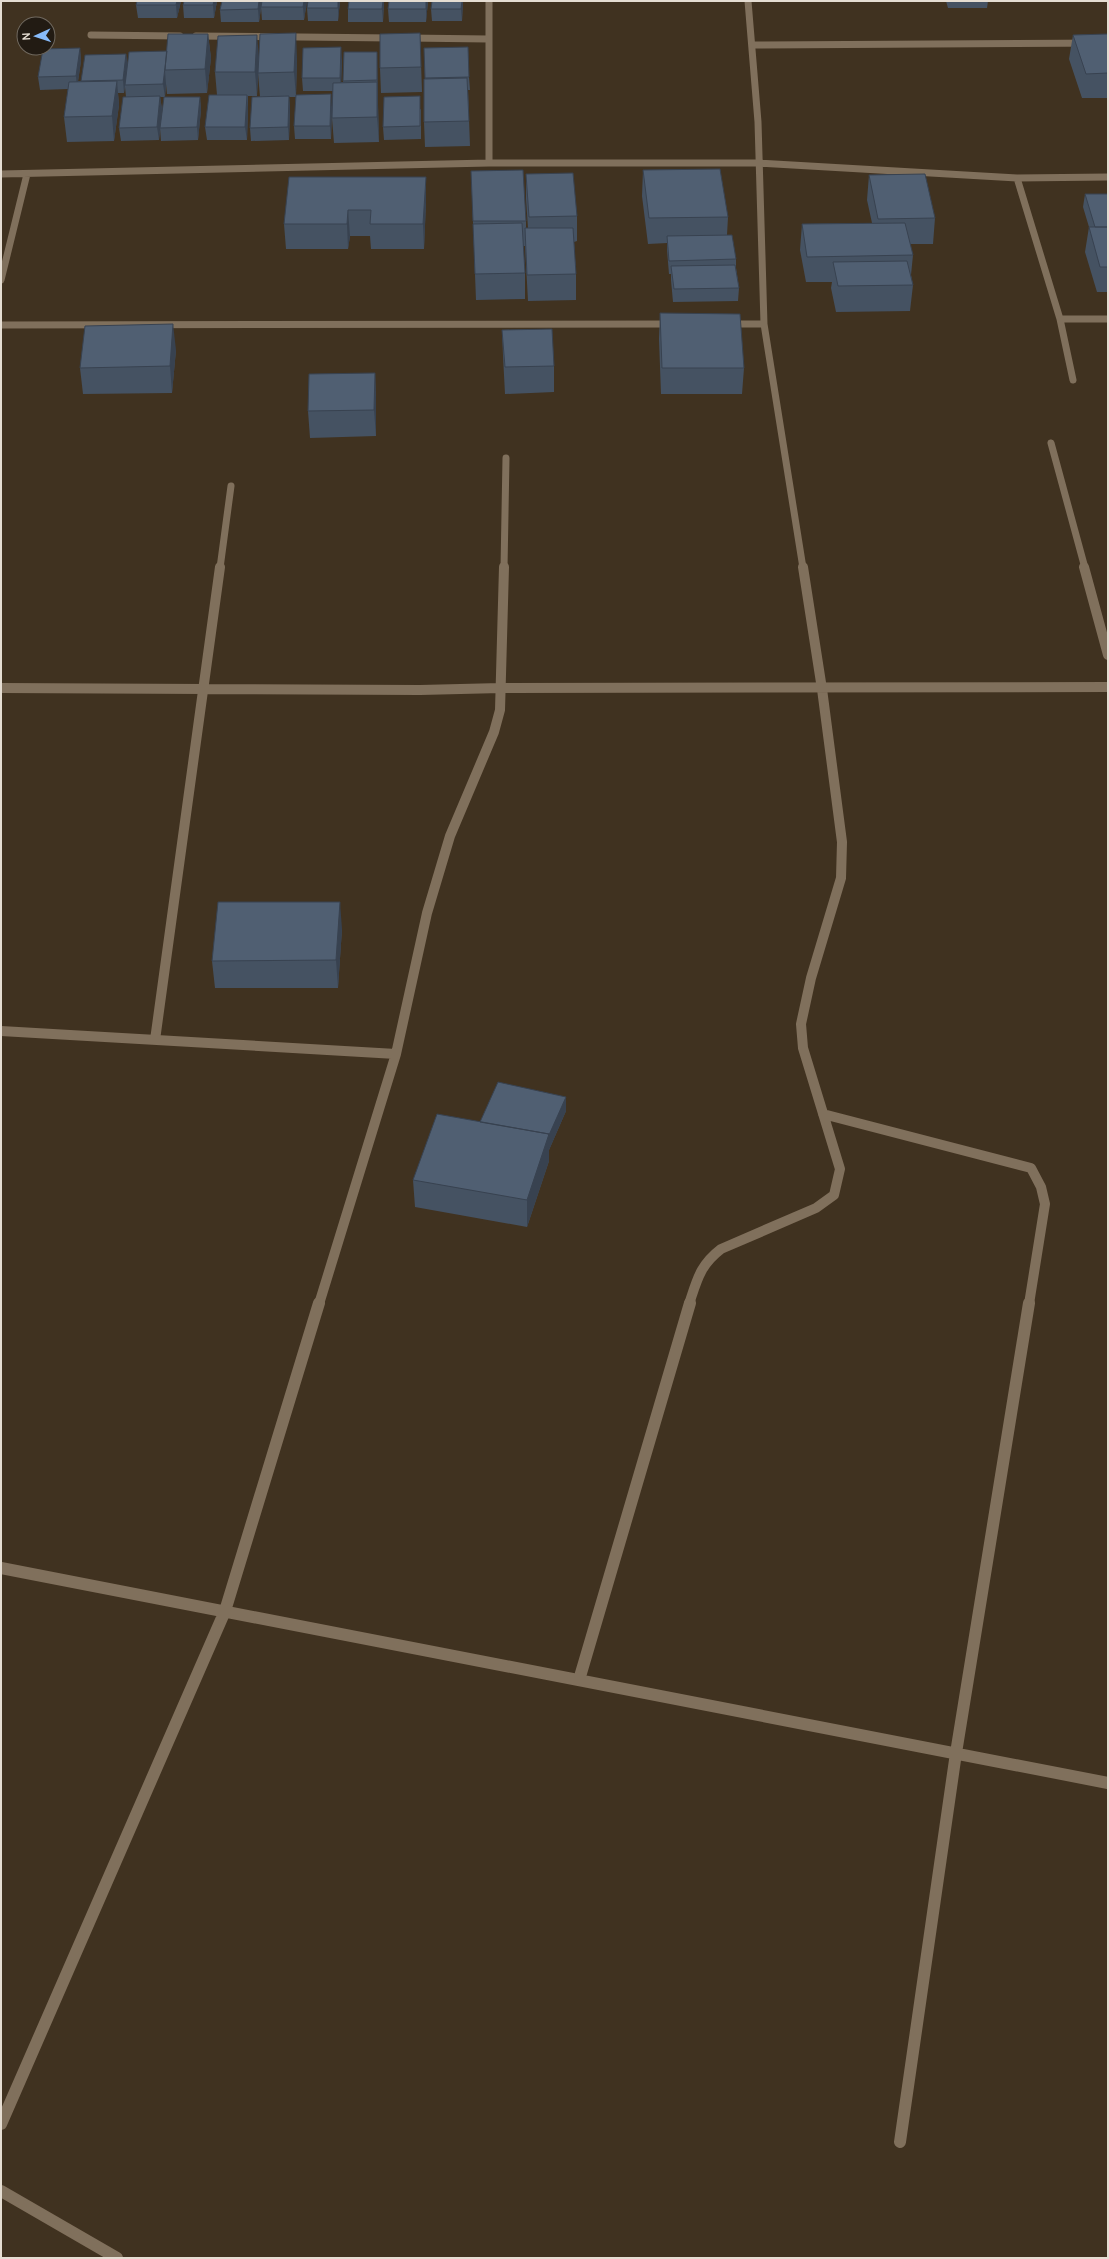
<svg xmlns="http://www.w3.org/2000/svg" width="1109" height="2259" font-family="Overpass,sans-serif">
	<rect width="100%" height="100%" fill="#403220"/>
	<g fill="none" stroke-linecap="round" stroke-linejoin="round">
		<path stroke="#80705c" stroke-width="7" d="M489,1V163
			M91,35L180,36
			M196,36L392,38
			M408,38L488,39
			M753,45L1108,43
			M1,174L489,163H759L1017,178L1108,177
			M1017,178L1060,319H1108
			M1,280L27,174
			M1060,319L1073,380
			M729,324H764L758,122L748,1
			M764,324L803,568
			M1,325L673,324
			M1051,443L1085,568
			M220,568L231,486
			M504,568L506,458"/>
		<path stroke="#80705c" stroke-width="10" d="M1084,567L1108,655
			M1,688L420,690L501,688L1108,687
			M1,1031L396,1054
			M155,1040L220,567
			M823,1114L1031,1168L1041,1187L1045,1204L1029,1304
			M319,1304L396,1054L427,913L450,836L494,732L500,710L504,567
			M689,1304C697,1280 700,1265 721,1249L816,1208L834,1195L840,1169L803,1048L801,1024L811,978L841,878L842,842L822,689L803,567"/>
		<path stroke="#80705c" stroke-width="12" d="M1,1568L1108,1783
			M579,1680L690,1303
			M1,2124L225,1611L319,1303
			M900,2142L956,1753L1029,1303
			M1,2191L117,2258"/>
	</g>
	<path fill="#455262" d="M181,1L177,18H138L136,5Z
		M217,1L214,18H184L183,5Z
		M222,1H307L304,20H262L261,7L262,2L259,22H221L220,10Z
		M340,1L338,21H308L307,8Z
		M349,1H384L383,22H348V9Z
		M389,1H428L426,22H389L388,9Z
		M463,1L462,21H432L431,9Z
		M946,1H988L987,8H948Z
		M420,33L422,92L381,93L380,68Z
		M208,34L211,58L207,93L167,94L166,84L165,97H160L162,109L159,140L121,141L119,128L126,97L125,87L124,93H118L119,105L114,141L67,142L64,117L68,89L40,90L38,77L80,48L81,61L78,81H81L126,54L127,65L166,51Z
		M1108,34V98H1082L1069,59L1073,35Z
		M424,48L469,77L470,90H468L470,146L425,147L424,122L425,79Z
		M344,52L377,65L379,142L334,143L332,118L333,91H303L302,78L342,60L341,82H343Z
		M297,58L296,95L332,107L331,139H295L294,126L296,97H289L290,109L289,140L251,141L250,128L260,97L258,73L257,96H248V108L247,140H207L205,127L217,95L215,72Z
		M200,97L201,110L198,140L161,141L160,128Z
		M421,109V139L384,140L383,127Z
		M643,170L728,217L727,235L736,259V268L739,288L738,301L673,302L671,280V274H669L667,250V243L648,244L642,196Z
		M471,171L526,221V228H528L526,199V174L577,216V241L574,242L576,274V300L528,301L525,246H523L525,273V299L476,300Z
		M869,175L935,218L933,244H910L913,255L911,275L913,285L910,311L836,312L831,288L832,282H806L800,250L802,224L872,223L867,200Z
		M426,177V202L424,249H371L370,236H350L348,249H286L284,224Z
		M1085,194H1108V292H1097L1085,252L1089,227L1083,207Z
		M660,313L744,368L742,394H661L659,339Z
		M502,330L554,366V392L505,394L503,356Z
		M176,350L172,393L83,394L80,368Z
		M375,373L376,399V436L310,438L308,411Z
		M342,929L338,988H215L212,961Z
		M566,1097V1111L549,1150V1161L527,1227L415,1207L413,1180L480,1122Z"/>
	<path fill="#384250" d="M177,1H181L177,18L176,5Z
		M214,1H217L214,18L213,5Z
		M259,1H262L259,22L258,9Z
		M304,1H307L304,20L303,7Z
		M338,1H340L338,21Z
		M383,1H384L383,22L382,9Z
		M426,1H428L426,22Z
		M462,1H463L462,21L461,9Z
		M296,33L297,58L296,97L294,72Z
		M208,34L211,58L207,93L205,69Z
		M257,35L259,59L257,96L255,72Z
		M341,47L342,60L341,91L340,78Z
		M80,48L81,61L77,89L76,76Z
		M377,52L378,106L379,142L377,117Z
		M126,54L128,67L125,85L124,93L123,80Z
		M165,71L166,84L165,97L163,84Z
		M117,81L119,105L114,141L112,116Z
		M331,94L332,107L331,139L330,126Z
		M247,95L248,108L247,140L245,127Z
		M160,96L162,109L159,140L157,127Z
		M289,96L290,109L289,140L288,127Z
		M200,97L201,110L198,140L197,127Z
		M426,177V202L424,249L423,224Z
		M348,210L350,236L348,249L347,224Z
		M173,324L176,350L172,393L170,366Z
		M375,373L376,399V436L374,410Z
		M340,902L342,929L338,988L336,960Z
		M566,1097V1111L549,1150V1161L527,1227V1200L549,1134Z"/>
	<path fill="#505f72" stroke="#384250" d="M137,1H177L176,5H136Z
		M184,1H214L213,5H183Z
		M222,1H259L258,9L220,10Z
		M262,1H304L303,7H261Z
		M308,1H338V8H307Z
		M349,1H383L382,9H348Z
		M389,1H426V9H388Z
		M432,1H462L461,9H431Z
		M296,33L294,72L258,73L260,34Z
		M420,33L421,67L380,68V34Z
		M168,34H208L205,69L165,70Z
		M1108,34V73L1086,74L1073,35Z
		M257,35L255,72H215L218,36Z
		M341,47L340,78H302L303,48Z
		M468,47L469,77L425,78L424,48Z
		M80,48L76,76L38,77L43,49Z
		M167,51L163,84L125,85L129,52Z
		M344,52H377V80L343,81Z
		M126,54L123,80L81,81L85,55Z
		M467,78L469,121L424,122V79Z
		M117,81L112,116L64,117L69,82Z
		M377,82V117L332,118L333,83Z
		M331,94L330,126H294L296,95Z
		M209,95H247L245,127H205Z
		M160,96L157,127L119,128L123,97Z
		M289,96L288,127L250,128L252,97Z
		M420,96V126L383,127L384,97Z
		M164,97H200L197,127L160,128Z
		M720,169L728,217L649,218L643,170Z
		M523,170L526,221H473L471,171Z
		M573,173L577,216L529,217L526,174Z
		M925,174L935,218L878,219L869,175Z
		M289,177H426L423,224H370L371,210H348L347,224H284Z
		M1085,194H1108V227H1095Z
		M522,223L525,273L475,274L473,224Z
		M905,223L913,255L807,257L802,224Z
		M1089,227H1108V267H1100Z
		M525,228H573L576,274L527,275Z
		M732,235L736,259L669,261L667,236Z
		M907,261L913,285L838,286L833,262Z
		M735,265L739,288L674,289L671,266Z
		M660,313L740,314L744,368H662Z
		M173,324L170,366L80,368L85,326Z
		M552,329L554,366L505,367L502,330Z
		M375,373L374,410L308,411L309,374Z
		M218,902H340L336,960L212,961Z
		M498,1082L566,1097L549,1135V1134L480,1122Z
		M437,1114L549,1134L527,1200L413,1180Z"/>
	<rect width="1109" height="2259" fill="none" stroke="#e5ddd2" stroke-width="4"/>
	<g transform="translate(36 36) rotate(267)"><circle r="19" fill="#221b13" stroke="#70695f"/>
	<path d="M0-3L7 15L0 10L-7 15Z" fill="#87bbfb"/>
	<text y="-6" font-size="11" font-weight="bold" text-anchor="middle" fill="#e5ddd2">N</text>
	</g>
</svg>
